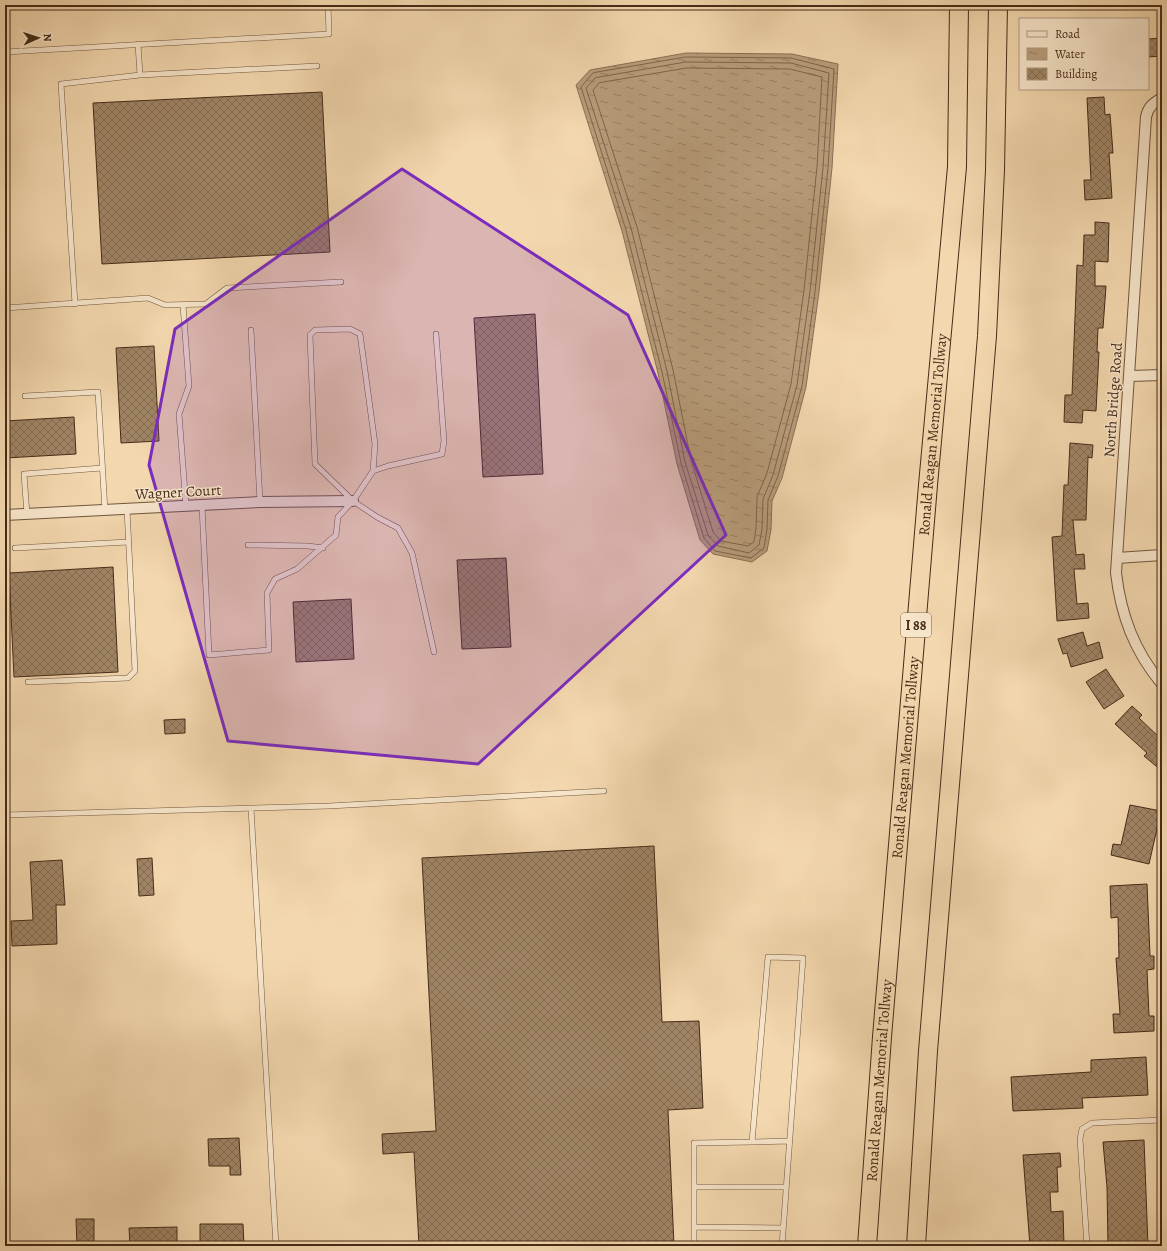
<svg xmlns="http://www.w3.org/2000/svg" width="1167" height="1251" font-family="Alegreya,serif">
	<defs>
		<pattern id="water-ripples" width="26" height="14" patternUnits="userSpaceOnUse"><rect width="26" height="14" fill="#b89d7b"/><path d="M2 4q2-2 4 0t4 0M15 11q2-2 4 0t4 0" fill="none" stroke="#978064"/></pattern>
		<pattern id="building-cross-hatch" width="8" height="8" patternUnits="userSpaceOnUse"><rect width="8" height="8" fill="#a08566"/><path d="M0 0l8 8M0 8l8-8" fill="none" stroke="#846d53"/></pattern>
	</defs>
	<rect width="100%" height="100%" fill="#f3d7ae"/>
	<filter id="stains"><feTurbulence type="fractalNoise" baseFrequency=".005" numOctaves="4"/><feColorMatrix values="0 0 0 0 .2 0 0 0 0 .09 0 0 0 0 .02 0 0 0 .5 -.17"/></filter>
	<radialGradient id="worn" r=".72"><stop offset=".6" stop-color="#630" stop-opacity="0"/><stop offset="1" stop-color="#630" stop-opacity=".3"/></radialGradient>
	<path fill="url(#water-ripples)" stroke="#8a7053" d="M686,53L792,54L838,64L832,168L819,292L806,387L782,478L772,501L771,530L767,551L752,562L713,554L700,540L677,464L658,373L622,231L576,85L590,70Z"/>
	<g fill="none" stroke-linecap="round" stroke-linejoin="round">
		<path stroke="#7f6449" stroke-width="1" d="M686,57L791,58L834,69L828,168L815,292L802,386L778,476L768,500L767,529L764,548L751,558L715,551L704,538L681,463L662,372L626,230L581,87L593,73Z
			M686,62L791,63L829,73L823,168L810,291L797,385L773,475L763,499L762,529L759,545L749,553L718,546L708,535L685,462L667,371L631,228L586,88L595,78Z
			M687,68L790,69L822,77L817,167L804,290L791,384L767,473L757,497L756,528L754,542L748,546L721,541L713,532L691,460L673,370L637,227L593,90L599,83Z"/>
	</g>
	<path fill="url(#building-cross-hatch)" stroke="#462c17" d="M1162,38V56L1148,57V39Z
		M322,92L330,252L102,264L93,103Z
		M1104,97L1105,115L1110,114L1113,153H1109L1112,198L1085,200L1084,180H1091L1087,98Z
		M1095,222L1109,223L1108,262L1095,261V286H1106L1103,328H1098L1097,352H1099L1096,411L1083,410L1082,423L1064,422L1065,395H1072L1077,265L1083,266L1084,235H1095Z
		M535,314L543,474L483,477L474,318Z
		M154,346L159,441L121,443L116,348Z
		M74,417L76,454L5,458V421Z
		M1070,443L1093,445L1092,458L1088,457L1086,520H1073L1076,555L1084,554L1085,569H1074L1077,604L1088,603L1089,618L1057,621L1052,537L1062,536L1064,485H1068Z
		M506,558L511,647L462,649L457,560Z
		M113,567L118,672L14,677L9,573Z
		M351,599L354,659L296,662L293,602Z
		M1083,632L1087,646L1099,642L1103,658L1071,667L1067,653L1063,654L1058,639Z
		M1106,669L1124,696L1104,709L1086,682Z
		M1132,706L1142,715L1139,718L1162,740V771L1144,756L1147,753L1115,724Z
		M185,719V733L165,734L164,720Z
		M1130,805L1161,811L1149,864L1111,855L1113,844L1121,845Z
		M654,846L662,1022L699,1021L703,1108L668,1110L674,1246H419L414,1152L383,1154L382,1134L436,1131L422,858Z
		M152,858L154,895L139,896L137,859Z
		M62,860L65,905H56L57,944L12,946L11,921L33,920L30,862Z
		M1147,884L1150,956H1154V969L1147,970L1149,1016H1154V1031L1114,1033L1113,1014H1120L1116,958H1119L1118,917L1111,918L1110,886Z
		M1146,1057L1148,1095L1082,1098L1083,1108L1013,1111L1011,1077L1091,1072V1060Z
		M239,1138L241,1175H230V1166H209L208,1139Z
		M1144,1140L1148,1246H1108L1107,1187L1103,1142Z
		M1060,1153L1061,1167H1057L1058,1192H1050L1051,1212L1063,1211L1064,1246H1030L1023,1155Z
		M76,1219H94V1246H77Z
		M200,1224H243L244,1246H200Z
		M177,1227V1246H130L129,1228Z"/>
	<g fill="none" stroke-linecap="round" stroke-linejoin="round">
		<g stroke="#71573d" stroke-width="6">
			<path id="service" d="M138,44L140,75
				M5,52L329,34L328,5
				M75,304L61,84L140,75L317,66
				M183,305L189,386L179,414L186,506
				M5,308L148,298L165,305L206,304L227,288L341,282
				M251,330L260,502
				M25,396L98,392L105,511
				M373,471L388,466L442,454L444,441L436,334
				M202,506L209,655L269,650L267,593L275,579L297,569L336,535L338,517L353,501L373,471L375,444L360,334L350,329L315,330L310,335L315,464L353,501L377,517L398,528L412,553L434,652
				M27,514L24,474L102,468
				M248,545L308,546L323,548
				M15,548L128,542
				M28,682L128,678L135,671L127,509
				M251,808L276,1246
				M5,815L329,806L604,791
				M752,1142L789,1141
				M695,1187H786
				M695,1227L783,1228
				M694,1246V1143L752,1142L768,957L803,958L782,1246
				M1087,1246L1080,1139L1082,1129L1092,1123L1162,1120"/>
		</g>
		<g stroke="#71573d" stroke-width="12">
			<path id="minor" d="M1162,98C1153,103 1148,107 1146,117L1116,573C1121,615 1134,651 1162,684
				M1130,376L1162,375
				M5,515L260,502L353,501
				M1117,558L1162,555"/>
		</g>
		<g stroke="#462c17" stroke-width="20">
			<g id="motorway">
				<path id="s1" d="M867,1246L882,1037L928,485L957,167L959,5"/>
				<path d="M916,1246L928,1051L987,336L995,170L998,5"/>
			</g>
		</g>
		<use href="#service" stroke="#f7e5ca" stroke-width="5"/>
		<use href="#minor" stroke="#f7e5ca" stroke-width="10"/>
		<use href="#motorway" stroke="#f3d7ae" stroke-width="18"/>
	</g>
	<path fill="#7b2cbf" fill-opacity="0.2" stroke="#7b2cbf" stroke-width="3" stroke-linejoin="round" d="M402,169L628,315L726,535L478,764L228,741L149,465L175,329Z"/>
	<g text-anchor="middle" stroke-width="3" stroke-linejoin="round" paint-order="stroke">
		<rect fill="#f7e5ca" stroke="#7b644d" stroke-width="1" x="901" y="613" width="30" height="24" rx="3"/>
		<g font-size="14" font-weight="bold" fill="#462c17">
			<text x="916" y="630">I 88</text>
		</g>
		<g font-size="15" fill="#462c17" stroke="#f7e5ca">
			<text transform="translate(1113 400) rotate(-86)" y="5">North Bridge Road</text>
			<text dy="5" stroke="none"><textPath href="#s1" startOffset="814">Ronald Reagan Memorial Tollway</textPath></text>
			<text transform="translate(178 492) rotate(-3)" y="5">Wagner Court</text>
			<text dy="5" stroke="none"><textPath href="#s1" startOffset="490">Ronald Reagan Memorial Tollway</textPath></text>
			<text dy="5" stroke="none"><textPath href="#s1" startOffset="166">Ronald Reagan Memorial Tollway</textPath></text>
		</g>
	</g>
	<rect width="1167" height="1251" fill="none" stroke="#f3d7ae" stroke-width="20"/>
	<rect x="6" y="6" width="1155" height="1239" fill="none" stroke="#462c17" stroke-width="2"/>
	<rect x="10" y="10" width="1147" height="1231" fill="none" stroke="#462c17"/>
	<rect x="1019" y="18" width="130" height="72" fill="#f7e5ca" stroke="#b09b82"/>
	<rect x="1027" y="31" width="20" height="6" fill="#f7e5ca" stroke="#b09b82"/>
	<text x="1055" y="38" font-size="12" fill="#462c17">Road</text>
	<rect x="1027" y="48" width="20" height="12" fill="url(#water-ripples)" stroke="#b09b82"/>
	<text x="1055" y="58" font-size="12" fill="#462c17">Water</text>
	<rect x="1027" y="68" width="20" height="12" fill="url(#building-cross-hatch)" stroke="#b09b82"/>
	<text x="1055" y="78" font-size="12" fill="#462c17">Building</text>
	<g transform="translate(38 38) rotate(87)" stroke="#f7e5ca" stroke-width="3" paint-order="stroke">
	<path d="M0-3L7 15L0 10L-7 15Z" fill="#462c17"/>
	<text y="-6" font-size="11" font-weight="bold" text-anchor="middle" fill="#462c17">N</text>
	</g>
	<rect width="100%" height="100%" filter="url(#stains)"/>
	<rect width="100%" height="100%" fill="url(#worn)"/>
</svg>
